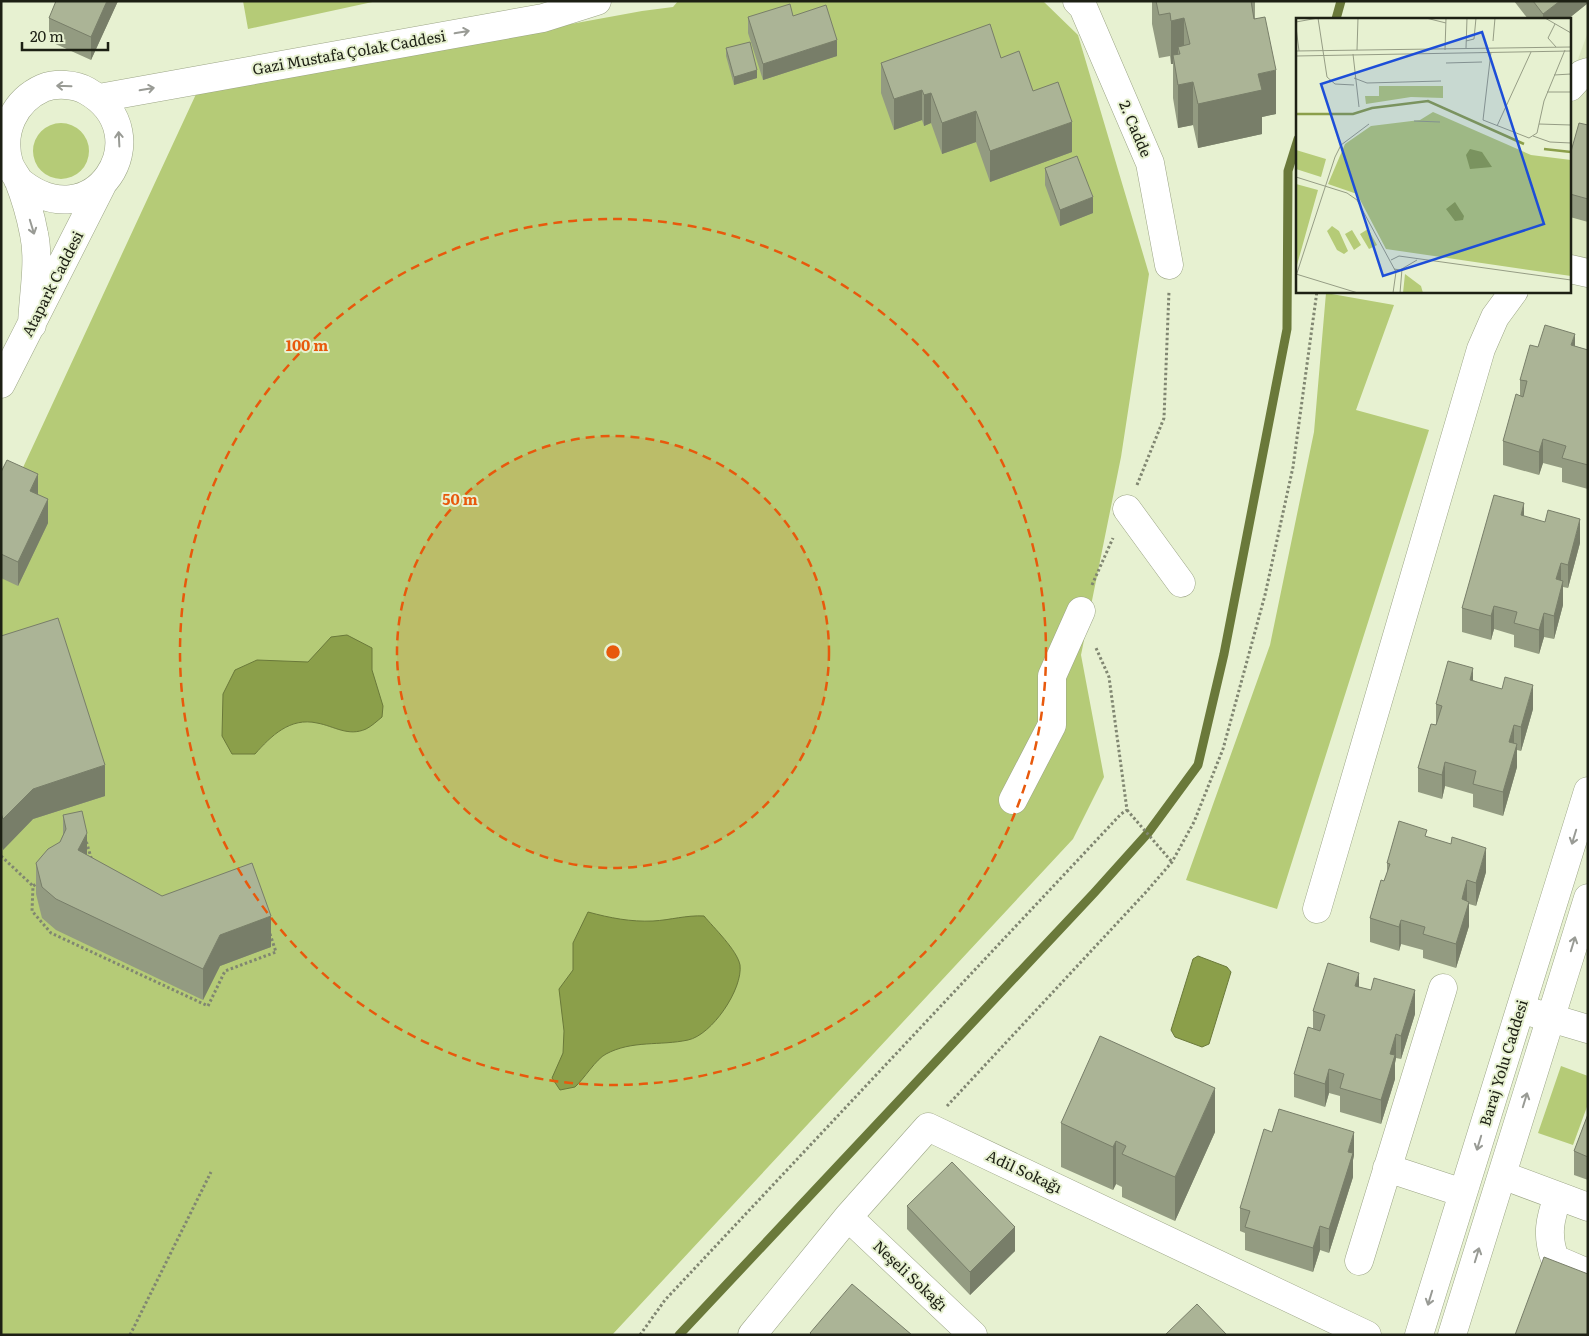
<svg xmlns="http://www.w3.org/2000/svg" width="1589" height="1336" font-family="Literata,serif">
	<rect width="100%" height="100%" fill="#e7f1d1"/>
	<path fill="#dbe6bf" d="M1588,32V263L1570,258V81Z"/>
	<path fill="#b5cb77" d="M243,1H377L248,29Z
		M678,1H1043L1078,35L1149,274L1121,457L1081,655L1104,777L1073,839L612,1335H1V515L197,92L642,11L673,7Z
		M33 151a28 28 0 1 1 56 0a28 28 0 1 1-56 0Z
		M1326,293L1394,305L1356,410L1429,430L1277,909L1186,880L1270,645L1314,432Z
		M1561,1066L1588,1076V1104L1573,1145L1538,1133Z"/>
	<path fill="#8b9f4a" stroke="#6a793a" d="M347,635L372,648V670L383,706L382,717C377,721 372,726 366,729C348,737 334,726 317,723C290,717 271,736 255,754H232L222,736L223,694L235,670L257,660L308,662L331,637Z
		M588,912C610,918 631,922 653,921C671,920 686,915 704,916C714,928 737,950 740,965C743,989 712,1035 688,1040C660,1046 632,1040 606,1054C596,1059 584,1079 575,1087L560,1090L552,1078L563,1053L564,1031L559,989L573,970V943Z
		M1198,956L1227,967L1231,972L1209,1044L1202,1047L1175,1037L1171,1030L1193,959Z"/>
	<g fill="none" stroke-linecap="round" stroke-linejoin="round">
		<path stroke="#6a793a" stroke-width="9" d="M1336,19L1341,1
			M679,1335L1094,893L1148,833L1198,765L1224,654L1287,329L1288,171L1298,139"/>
		<g stroke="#9ca586" stroke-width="29">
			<path id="minor" d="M1077,1L1083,7L1150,163L1169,265
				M1570,87L1582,74L1588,72
				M99,98L543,18L597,1
				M18,180C93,244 162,134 87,91C75,84 56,83 43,88C14,101 0,132 9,163C11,169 15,174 18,179C24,194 31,218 34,234C40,262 33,296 32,325
				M1570,269L1588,273
				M1,384L103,183
				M1127,509L1181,583
				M1013,800L1052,725V676L1081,611
				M1317,909L1481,349L1495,317L1514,291
				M1534,1013L1588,1029
				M1387,1168L1463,1193
				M1502,1175L1588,1207
				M1558,1196C1550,1219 1546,1235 1555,1259L1588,1273
				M848,1217L973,1335
				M1359,1261L1443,988
				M752,1335L848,1217L928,1127L1367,1335
				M1419,1335L1588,791
				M1452,1335L1588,898"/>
		</g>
		<path stroke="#808671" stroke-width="3" stroke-dasharray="2.5 2.5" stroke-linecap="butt" d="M1137,485L1164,418L1169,291
			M1092,585L1113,538
			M1127,810L1172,862
			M85,837L92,861L83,879L165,921L255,889L276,952L225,971L208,1006L51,933L32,911L33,886L58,870L64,861L60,843Z
			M1,856L33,886
			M947,1106L1146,892L1172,862L1194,822L1223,749L1265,595L1293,467L1317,291
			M130,1335L211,1172
			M640,1335L665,1300L1121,814L1127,810L1109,677L1096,648"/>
		<use href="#minor" stroke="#fff" stroke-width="28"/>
	</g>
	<path fill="#939b81" d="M118,1L91,60L49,41V18Z
		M1152,1H1255V19L1276,114L1262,117V134L1198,148L1193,125L1178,128L1173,98V64H1171L1170,56L1159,58L1152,24Z
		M1514,1H1588V3L1568,19H1528Z
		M748,17L837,56L763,80L748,33Z
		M726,48L757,78L734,85L726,56Z
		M1001,58L1033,91L1072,152L990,182L976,142L942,154L931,123L924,126L922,120L894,130L881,93V63Z
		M1588,125V222L1570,217V155Z
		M1045,168L1093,213L1060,226L1045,185Z
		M1575,346L1588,350V489L1562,482V468L1543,463L1539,475L1503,465V441L1520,396V380L1538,347Z
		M1,472L38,495L48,523L18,586L1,578Z
		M1524,516L1580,543L1568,588L1563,587V605L1554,639L1544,637L1539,654L1514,647V635L1494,629L1491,640L1462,632V608Z
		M1,636L105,796L33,819L3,850L1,844Z
		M1473,680L1533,709L1521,751L1517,750V767L1503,816L1473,807V794L1445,786L1442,799L1418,792V768L1436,724V704Z
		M63,815L87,855L162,896L271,947L220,966L203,1000L56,930L42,918L36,894V863L60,842L63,835Z
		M1427,837L1486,872L1476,906L1469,904V926L1456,968L1423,958V950L1401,944L1399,951L1370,942V918L1387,873V863Z
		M1359,987L1415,1014L1401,1059L1396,1058L1395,1063V1079L1381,1124L1340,1112V1096L1329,1093L1325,1107L1294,1097V1074L1313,1029V1011Z
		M1588,1114V1180L1574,1175V1151Z
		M1061,1123L1215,1132L1175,1221L1122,1197V1187L1116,1184L1113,1190L1061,1167Z
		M1354,1155L1353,1160V1177L1329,1253L1320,1250L1313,1272L1245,1250V1233L1240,1231V1208Z
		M907,1206L1015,1251L970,1295L907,1229Z"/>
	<path fill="#787e69" d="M107,1H118L91,60V37Z
		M1560,1H1588V3L1568,19H1543V14Z
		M1184,18V61L1180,54L1178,47V63L1173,55V64H1171V21Z
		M837,40V56L763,80V64Z
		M757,70V78L734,85V77Z
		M1276,70V114L1262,117V134L1198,148V104L1258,74Z
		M1193,82V125L1178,128V85Z
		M922,90V120L894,130V99Z
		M931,93V123L924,126V95Z
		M976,111V142L942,154V123Z
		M1072,122V152L990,182V151Z
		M1093,197V213L1060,226V210Z
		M1575,334V357L1571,345Z
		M1543,439V463L1539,475V452Z
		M38,474V498L30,491Z
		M48,499V523L18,586V562Z
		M1524,503V527L1521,515Z
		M1580,519V543L1568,588V565Z
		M1561,563V586L1556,579Z
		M1563,581V605L1554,639V616Z
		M1494,606V629L1491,640V616Z
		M1544,613V637L1539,654V630Z
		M1473,668V692L1470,680Z
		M1533,685V709L1521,751V727Z
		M1514,725V749L1509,742Z
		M1517,744V767L1503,816V792Z
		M1445,762V786L1442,799V775Z
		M105,765V796L33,819L3,850V819L33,789Z
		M87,833V864L78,850Z
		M1486,848V872L1476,906V883Z
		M1467,880V904L1462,899Z
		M1469,902V926L1456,968V944Z
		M271,916V947L220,966L203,1000V969L220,935Z
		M1401,920V944L1399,951V927Z
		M1359,973V997L1355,986Z
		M1415,990V1014L1401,1059V1036Z
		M1396,1034V1058L1395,1063V1079L1381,1124V1100L1390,1054Z
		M1329,1069V1093L1325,1107V1084Z
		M1215,1088V1132L1175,1221V1177Z
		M1354,1132V1155L1353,1160V1177L1329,1253V1229L1348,1152Z
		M1116,1141V1184L1113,1190V1147Z
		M1320,1226V1250L1313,1272V1248Z
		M1015,1227V1251L970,1295V1272Z"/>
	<path fill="#abb496" stroke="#787e69" d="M56,1H107L91,37L49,18Z
		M1156,1H1251L1254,19L1265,17L1276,70L1258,74L1262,90L1198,104L1193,82L1178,85L1173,55L1180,54L1178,47L1190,44L1184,18L1171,21L1170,13L1159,15Z
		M1533,1H1560L1543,14Z
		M790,4L793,16L826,5L837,40L763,64L748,17Z
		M990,24L1001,58L1019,51L1033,91L1058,82L1072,122L990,151L976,111L942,123L931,93L924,95L922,90L894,99L881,63Z
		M750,42L757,70L734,77L726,48Z
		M1579,123L1588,125V199L1570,194V155Z
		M1077,156L1093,197L1060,210L1045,168Z
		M1545,325L1575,334L1571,345L1588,350V465L1562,458L1566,446L1543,439L1539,452L1503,441L1516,394L1523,397L1527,381L1520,380L1530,345L1538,347Z
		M7,460L38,474L30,491L48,499L18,562L1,554V472Z
		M1494,495L1524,503L1521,515L1545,522L1548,510L1580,519L1568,565L1561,563L1556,579L1563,581L1554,616L1544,613L1539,630L1514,623L1517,612L1494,606L1491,616L1462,608Z
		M58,618L105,765L33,789L3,819L1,813V636Z
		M1448,661L1473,668L1470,680L1502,689L1505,677L1533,685L1521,727L1514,725L1509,742L1517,744L1503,792L1473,784L1476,771L1445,762L1442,775L1418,768L1431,724L1436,725L1442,706L1436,704Z
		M82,811L87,833L78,850L162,896L252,863L271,916L220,935L203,969L56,899L42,887L36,863L48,849L60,842L66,829L63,815Z
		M1399,821L1427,830L1425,836L1451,844L1452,837L1486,848L1476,883L1467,880L1462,899L1469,902L1456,944L1423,934L1425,927L1401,920L1399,927L1370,918L1381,880L1384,881L1390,864L1387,863Z
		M1328,963L1359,973L1355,986L1371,990L1374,978L1415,990L1401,1036L1396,1034L1390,1054L1395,1055L1381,1100L1340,1088L1344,1074L1329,1069L1325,1084L1294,1074L1308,1027L1320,1031L1325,1015L1313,1011Z
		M1100,1036L1215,1088L1175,1177L1122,1154L1126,1146L1116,1141L1113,1147L1061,1123Z
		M1279,1109L1354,1132L1348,1152L1353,1153L1329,1229L1320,1226L1313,1248L1245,1227L1250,1211L1240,1208L1264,1129L1272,1132Z
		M1588,1114V1157L1574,1151Z
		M952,1162L1015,1227L970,1272L907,1206Z
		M1544,1257L1588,1274V1335H1515Z
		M852,1284L912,1335H812L810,1333Z
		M1197,1304L1227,1335H1165Z"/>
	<defs><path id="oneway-shaft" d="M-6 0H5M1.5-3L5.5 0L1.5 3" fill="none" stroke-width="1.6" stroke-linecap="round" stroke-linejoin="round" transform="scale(1.25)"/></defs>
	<g stroke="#999b95">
		<use href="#oneway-shaft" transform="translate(462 32) rotate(-10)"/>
		<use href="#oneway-shaft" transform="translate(64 86) rotate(-178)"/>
		<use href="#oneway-shaft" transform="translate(147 89) rotate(-10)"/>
		<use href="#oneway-shaft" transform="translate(119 139) rotate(-93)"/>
		<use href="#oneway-shaft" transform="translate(32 227) rotate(73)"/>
		<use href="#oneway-shaft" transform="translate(1574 837) rotate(107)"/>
		<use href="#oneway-shaft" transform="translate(1573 944) rotate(-73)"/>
		<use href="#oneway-shaft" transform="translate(1525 1100) rotate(-73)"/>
		<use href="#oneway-shaft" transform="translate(1479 1143) rotate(107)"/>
		<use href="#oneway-shaft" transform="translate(1477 1255) rotate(-73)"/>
		<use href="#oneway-shaft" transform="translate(1430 1298) rotate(107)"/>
	</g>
	<circle cx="613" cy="652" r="216" fill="#e8590c" fill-opacity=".12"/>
	<g fill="none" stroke="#e8590c" stroke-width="2.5" stroke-dasharray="9 6">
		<circle cx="613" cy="652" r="216"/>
		<circle cx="613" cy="652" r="433"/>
	</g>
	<g text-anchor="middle" stroke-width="4" stroke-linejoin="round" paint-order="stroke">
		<g font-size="15" fill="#1d2014" stroke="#e7f1d1">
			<text transform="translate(349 53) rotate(-10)" y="5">Gazi Mustafa Çolak Caddesi</text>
			<text transform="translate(1135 129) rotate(67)" y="5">2. Cadde</text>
			<text transform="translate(53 284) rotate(-63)" y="5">Atapark Caddesi</text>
			<text transform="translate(1504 1063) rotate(-73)" y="5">Baraj Yolu Caddesi</text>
			<text transform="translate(1024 1172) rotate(25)" y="5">Adil Sokağı</text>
			<text transform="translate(910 1276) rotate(43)" y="5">Neşeli Sokağı</text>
		</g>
	</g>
	<g transform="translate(1296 18)">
		<rect width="275" height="275" fill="#e7f1d1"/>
		<path d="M83,68H147V80L115,79L70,86L69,78H83ZM137,94L235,137L275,142V258L90,231L61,176L32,166L49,126L75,108L124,102ZM0,132L30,141L25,159L0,151ZM0,166L22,172L1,247H0ZM36,208L43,213L52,233L48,236L41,232L31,213ZM72,211L81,227L73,231L64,216ZM56,212L65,227L58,232L49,216ZM109,256L125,268L127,275H107Z" fill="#b5cb77"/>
		<path d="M174,131L186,134L196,149L174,151L170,137ZM159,184L168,198L167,202L159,203L150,191Z" fill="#8b9f4a"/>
		<path fill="none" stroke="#8b9f4a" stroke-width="2.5" d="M0,96H57L76,90L132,83L228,126M248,131L275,134"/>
		<path fill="none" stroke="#969d85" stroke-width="1" d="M22,0L31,59L39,66L58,67M130,0L150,5M249,0L275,15M0,4L22,0M259,6L252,20L260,29M0,9L3,33M170,23L178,21L180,0M197,23L199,0M170,30L171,0M61,32L62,0M149,32L150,0M0,33L275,29M195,34L187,102L233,120L241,115L248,83L269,32M57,36L63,89M0,38L275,33M150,45L186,44M258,57L275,56M58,60L71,65L145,63M251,74H275M118,103L144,104M243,106L275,107M201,108L235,34M237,118L254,124L275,125M0,159L51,175L61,182L100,254L97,275M95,242L103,238L275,262M98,251L104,252L121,242M0,256L62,275M0,258L39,139L45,127L73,106M104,275L106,251"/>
		<path fill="#1d4ed8" fill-opacity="0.15" stroke="#1d4ed8" stroke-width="2.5" d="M186,14L248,206L87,258L25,66Z"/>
		<rect width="275" height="275" fill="none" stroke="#1d2014" stroke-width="2.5"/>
	</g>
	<circle cx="613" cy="652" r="8" fill="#e8590c" stroke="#e7f1d1" stroke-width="2.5"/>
	<g font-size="15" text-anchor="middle" font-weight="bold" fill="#e8590c" stroke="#e7f1d1" stroke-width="4" stroke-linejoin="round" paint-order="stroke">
		<text x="307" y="351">100 m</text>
		<text x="460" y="505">50 m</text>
	</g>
	<rect width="1589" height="1336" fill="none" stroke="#1d2014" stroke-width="5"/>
	<path d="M22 42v8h86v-8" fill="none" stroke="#1d2014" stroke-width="2.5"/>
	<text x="30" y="42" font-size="15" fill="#1d2014" stroke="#e7f1d1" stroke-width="4" paint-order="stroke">20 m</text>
</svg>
